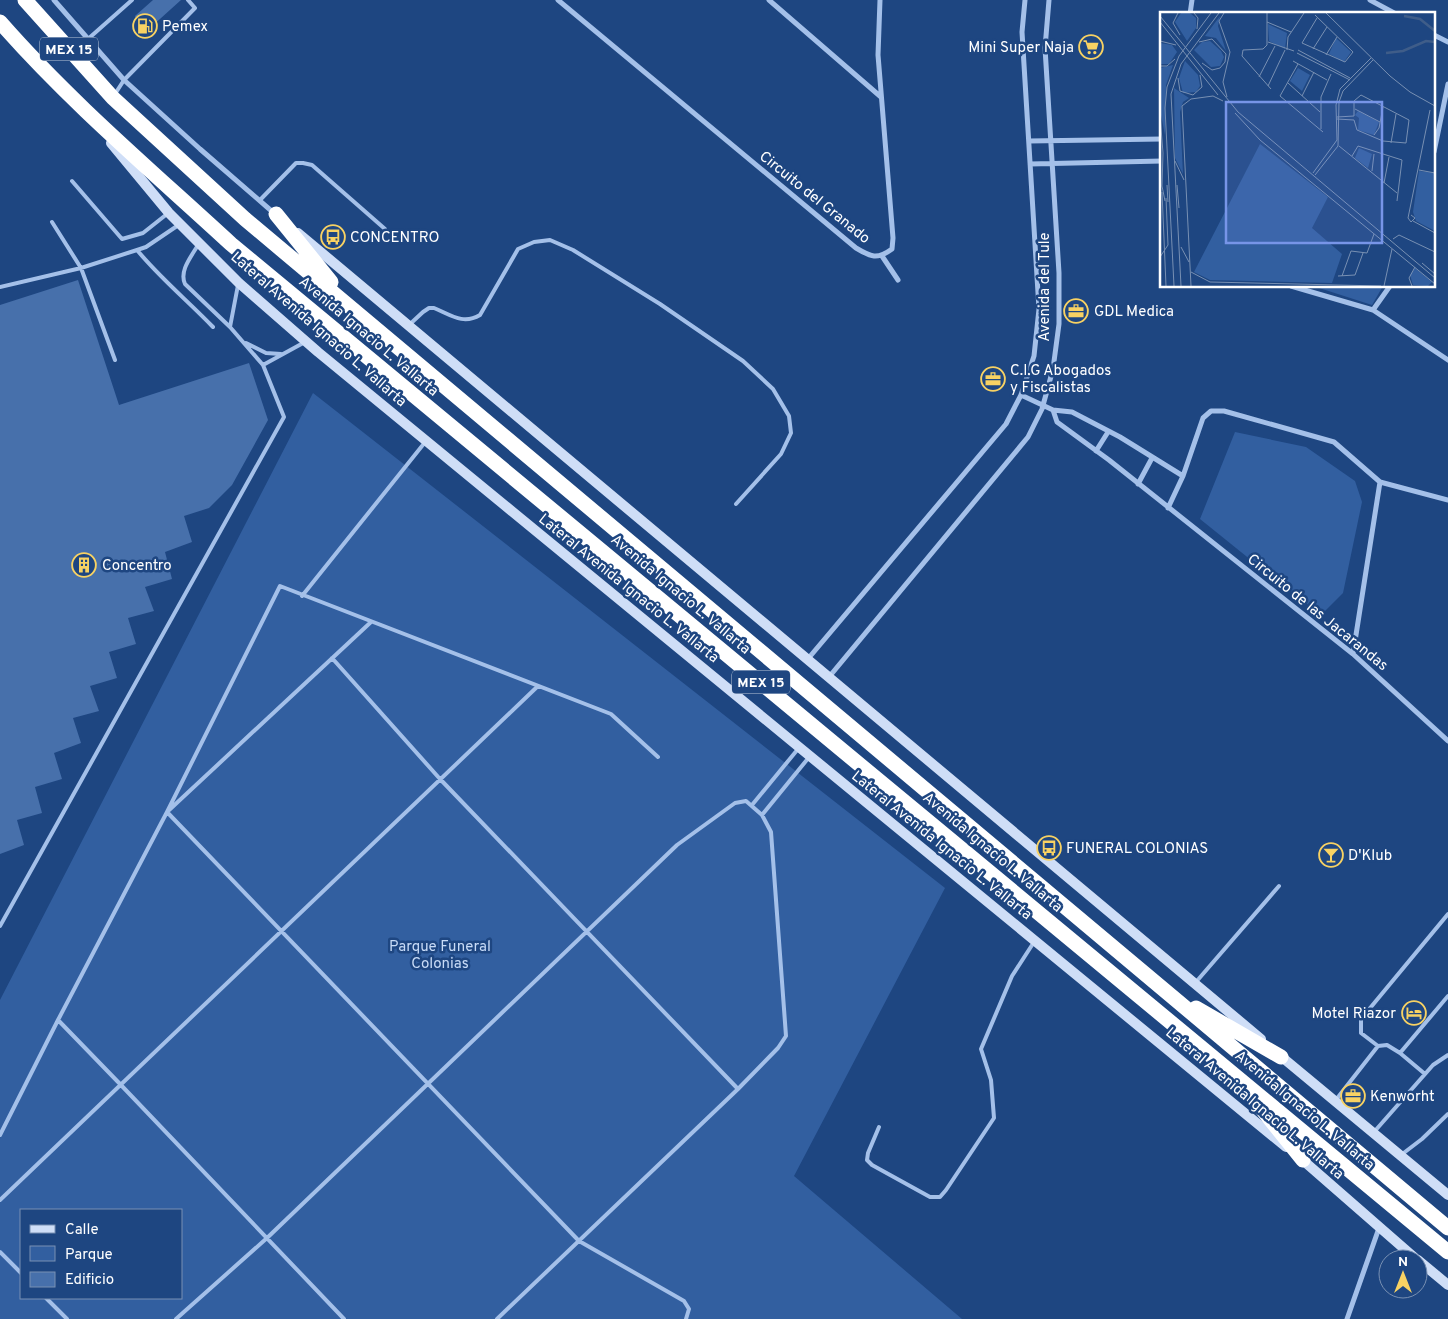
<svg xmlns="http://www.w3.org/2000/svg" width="1448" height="1319" font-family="Overpass,sans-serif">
	<rect width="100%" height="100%" fill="#1e4681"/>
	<path fill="#325fa0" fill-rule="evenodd" d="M1313,286H1383L1372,305Z
		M313,393L945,888L794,1176L962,1319H0V1000ZM21,1210H181V1298H21Z
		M1235,432L1306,447L1355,481L1362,502L1343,593L1323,613L1302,601L1200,519Z"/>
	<path fill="#4770ab" d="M153,0H181L140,37L135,16Z
		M78,280L119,405L249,363L268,420L232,485L209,508L184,516L192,542L165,552L172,579L145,587L154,611L128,618L136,644L109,652L117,678L90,686L99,711L73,718L81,743L54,753L62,779L35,787L42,813L17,820L24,845L0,854V305Z"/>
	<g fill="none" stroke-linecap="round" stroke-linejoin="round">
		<path stroke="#a4c0e9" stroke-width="4" d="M88,39L132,0
			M115,94L124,80L195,8L188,0
			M72,181L122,239L143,233L167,214
			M260,200L296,163H303L312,165L385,229
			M52,222L81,268L115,360
			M198,245C191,257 179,271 185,284L230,327
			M137,250C160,278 188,301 213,327
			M0,287L81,268L137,250L146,247L180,224
			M409,325L423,312L429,308H434C451,315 463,325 480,315L518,249L534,242L550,240L573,250L660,304L743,361L773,389L789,416L791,433L781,454L736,504
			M246,343L266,353L281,354
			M263,365L305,342
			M302,596L426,441
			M371,622L167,812L579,1241L684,1301L689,1309L686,1319
			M332,658L440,779L738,1089
			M752,805L798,749
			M762,815L810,756
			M0,926L284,417L263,365L230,327L238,285
			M1196,982L1279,886
			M58,1020L120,1084L344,1319
			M1378,1046L1387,1045L1400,1053L1425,1074
			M1400,1053L1448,996
			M1335,1101L1378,1046L1361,1033V1019L1448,914
			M879,1127L868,1153L867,1160L872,1165L930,1197H940L946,1190L994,1118L991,1080L981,1049L1012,976L1034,942
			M1374,1132L1433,1065L1448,1055
			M0,1135L58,1020L167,812L280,586L611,714L658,757
			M1401,1155L1422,1139L1448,1114
			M0,1200L538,686
			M0,1252L21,1273
			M46,1298L67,1319
			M176,1319L267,1238L677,845L735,803L746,801L762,815L771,832L786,1036L778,1048L738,1089L497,1319"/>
		<path stroke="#a4c0e9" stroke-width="5" d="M54,0L124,80L200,149L275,214
			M558,0L856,248C871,257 877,260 892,249L893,238L878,55L880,0
			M769,0L881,97
			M1370,0L1396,14
			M1190,14L1192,0
			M1434,35L1448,42
			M1029,141L1162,139
			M1434,152L1448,84
			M1030,164L1162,161
			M882,256L898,280
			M1291,286L1373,310L1448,360
			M1373,310L1390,286
			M1021,395L1053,410L1072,412L1120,437L1183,476
			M1053,410L1057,422L1109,460L1353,654L1448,741
			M1096,451L1108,432
			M1138,484L1152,458
			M1168,508L1183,476L1203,418L1211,411H1224L1334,442L1380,482L1448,500
			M1353,654L1380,482
			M807,660L1006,424L1021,395L1034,356L1039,309L1022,32L1025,0
			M829,677L1028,437L1042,409L1053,369L1059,324V273L1045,48L1049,0
			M1347,1319L1379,1228"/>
		<path stroke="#cfdef7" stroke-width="10" d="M111,143L169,213L239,283L318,352L1286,1147
			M298,233L1261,1039
			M1277,1053L1448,1195
			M1298,1156L1416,1259
			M1418,1260L1448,1285"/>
		<path stroke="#fff" stroke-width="15" d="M25,0L113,98L245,219L1448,1228
			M0,22C70,102 153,172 231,244L1448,1252
			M276,214L331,282
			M1196,1008L1281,1057
			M1254,1099L1303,1160"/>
	</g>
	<defs>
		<g id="fuel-ring" transform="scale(1.25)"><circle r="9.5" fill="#1e4681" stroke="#f8d263" stroke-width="1.5"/><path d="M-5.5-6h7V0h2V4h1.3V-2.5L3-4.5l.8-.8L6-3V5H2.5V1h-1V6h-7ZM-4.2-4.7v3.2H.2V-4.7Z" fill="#f8d263"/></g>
		<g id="supermarket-ring" transform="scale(1.25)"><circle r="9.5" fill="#1e4681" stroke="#f8d263" stroke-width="1.5"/><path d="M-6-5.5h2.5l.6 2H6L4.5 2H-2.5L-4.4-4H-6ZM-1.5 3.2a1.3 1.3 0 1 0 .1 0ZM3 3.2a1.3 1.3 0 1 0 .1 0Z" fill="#f8d263"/></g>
		<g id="bus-ring" transform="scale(1.25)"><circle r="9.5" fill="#1e4681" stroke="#f8d263" stroke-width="1.5"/><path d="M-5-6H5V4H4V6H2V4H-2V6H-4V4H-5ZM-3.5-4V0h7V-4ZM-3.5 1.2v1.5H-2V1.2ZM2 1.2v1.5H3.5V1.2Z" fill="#f8d263"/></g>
		<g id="office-ring" transform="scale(1.25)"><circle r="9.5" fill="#1e4681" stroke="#f8d263" stroke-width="1.5"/><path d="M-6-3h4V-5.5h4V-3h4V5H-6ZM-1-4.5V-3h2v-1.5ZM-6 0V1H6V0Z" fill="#f8d263"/></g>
		<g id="building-ring" transform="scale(1.25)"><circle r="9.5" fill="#1e4681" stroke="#f8d263" stroke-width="1.5"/><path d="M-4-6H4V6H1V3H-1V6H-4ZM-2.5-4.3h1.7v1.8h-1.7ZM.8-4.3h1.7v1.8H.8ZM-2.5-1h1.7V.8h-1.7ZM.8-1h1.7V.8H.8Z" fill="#f8d263"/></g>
		<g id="bar-ring" transform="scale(1.25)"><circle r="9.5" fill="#1e4681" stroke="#f8d263" stroke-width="1.5"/><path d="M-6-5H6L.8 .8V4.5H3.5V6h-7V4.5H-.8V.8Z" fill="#f8d263"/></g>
		<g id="hotel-ring" transform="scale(1.25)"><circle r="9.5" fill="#1e4681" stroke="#f8d263" stroke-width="1.5"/><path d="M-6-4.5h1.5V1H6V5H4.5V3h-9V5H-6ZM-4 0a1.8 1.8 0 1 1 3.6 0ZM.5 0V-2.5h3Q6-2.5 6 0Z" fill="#f8d263"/></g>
	</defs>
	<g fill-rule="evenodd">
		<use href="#fuel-ring" x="145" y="26"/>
		<use href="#supermarket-ring" x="1091" y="47"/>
		<use href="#bus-ring" x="333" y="237"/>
		<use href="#office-ring" x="1076" y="311"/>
		<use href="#office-ring" x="993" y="379"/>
		<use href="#building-ring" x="84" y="565"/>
		<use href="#bus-ring" x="1049" y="848"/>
		<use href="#bar-ring" x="1331" y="855"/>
		<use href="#hotel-ring" x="1414" y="1013"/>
		<use href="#office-ring" x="1353" y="1096"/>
	</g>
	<g text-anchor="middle" stroke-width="5" stroke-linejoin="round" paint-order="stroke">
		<g fill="#1e4681" stroke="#bcc8d9" stroke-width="1">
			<rect x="40" y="37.5" width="58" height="23" rx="4"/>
			<rect x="732" y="670.5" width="58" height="23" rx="4"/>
		</g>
		<g font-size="14" font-weight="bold" fill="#fff">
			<text x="69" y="54">MEX 15</text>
			<text x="761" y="687">MEX 15</text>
		</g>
		<g font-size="15" fill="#fff" stroke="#1e4681" text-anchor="start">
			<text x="162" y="31">Pemex</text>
			<text x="1074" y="52" text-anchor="end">Mini Super Naja</text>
			<text x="350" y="242">CONCENTRO</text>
			<text x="1094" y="316">GDL Medica</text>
			<text x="1010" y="375">C.I.G Abogados<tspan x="1010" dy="17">y Fiscalistas</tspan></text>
			<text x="102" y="570">Concentro</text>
			<text x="1066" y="853">FUNERAL COLONIAS</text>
			<text x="1348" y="860">D'Klub</text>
			<text x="1396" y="1018" text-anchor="end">Motel Riazor</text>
			<text x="1370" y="1101">Kenworht</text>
		</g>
		<g font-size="15" fill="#fff" stroke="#1e4681">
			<text transform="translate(815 197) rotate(39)" y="5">Circuito del Granado</text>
			<text transform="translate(1044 287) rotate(-90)" y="5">Avenida del Tule</text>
			<text transform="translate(319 329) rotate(41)" y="5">Lateral Avenida Ignacio L. Vallarta</text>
			<text transform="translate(369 336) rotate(40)" y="5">Avenida Ignacio L. Vallarta</text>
			<text transform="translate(629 588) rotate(39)" y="5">Lateral Avenida Ignacio L. Vallarta</text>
			<text transform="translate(681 594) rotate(40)" y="5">Avenida Ignacio L. Vallarta</text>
			<text transform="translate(1318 612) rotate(39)" y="5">Circuito de las Jacarandas</text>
			<text transform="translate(942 845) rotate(39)" y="5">Lateral Avenida Ignacio L. Vallarta</text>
			<text transform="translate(993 852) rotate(40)" y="5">Avenida Ignacio L. Vallarta</text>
			<text transform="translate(1255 1103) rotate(40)" y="5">Lateral Avenida Ignacio L. Vallarta</text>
			<text transform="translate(1305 1110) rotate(40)" y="5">Avenida Ignacio L. Vallarta</text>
		</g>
		<g font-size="15" fill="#c8dbf7" stroke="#1e4681">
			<text x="440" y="951">Parque Funeral<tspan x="440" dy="17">Colonias</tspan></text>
		</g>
	</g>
	<g transform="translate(1160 12)">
		<rect width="275" height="275" fill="#1e4681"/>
		<path d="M21,1H30L36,6V16L27,29L15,10ZM60,4L58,14L66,39L56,26L45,24ZM108,12L127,21L125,37L109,29ZM176,26L191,40L184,50L169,42ZM50,29L61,39L64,45L60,54L51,55L34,38L42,30ZM0,31L12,33L17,40L9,52H0ZM25,49L38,63L40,74L36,80L23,81L19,66ZM13,53L6,73L5,123L0,98V56ZM138,56L150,63L142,79L130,69ZM14,76L29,86L23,90L20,100L23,162L15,146ZM198,99L219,110L214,123L198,118L199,106L195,103ZM100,132L168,185L152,216L182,242L172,271L50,268L34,260ZM199,136L212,142L208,156L195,146ZM259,159L275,161V219L256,209L253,200ZM255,256L272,270L268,274L253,273L250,263Z" fill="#325fa0"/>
		<path fill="none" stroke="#3f5d89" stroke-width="2.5" d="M244,4L260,7L275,19M226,41L243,39L266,29L275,30"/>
		<path fill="none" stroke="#7890b3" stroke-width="1" d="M18,1L13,11L20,23M34,1L38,6L37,17M64,1L59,9L70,40L63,70L67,85M107,1V33L103,37L83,38L82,44L111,77M166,1L230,64L250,80L275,94M155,3L193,40L185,50L142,31L157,6M0,4L78,100L275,266M0,10L58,83M107,10L131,20M0,29L16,33M39,30L52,27L66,42L65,50L60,56L52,58L42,51M108,30L134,39M153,37L167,15M127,38L128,25L144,1M138,38L190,66M137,41L190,68M166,43L177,25M133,49L167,68M138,52L120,84L163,120M0,54H7L15,47M99,65L115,34M18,66L20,79L33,83L42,75L40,63M128,71L160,100M108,74L125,38M142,84L154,60M195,97L220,110M75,101L100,128L275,272M0,103L3,141M177,105L194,104V89L201,83L249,108L246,131L223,129L197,118L194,108L177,107M161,117V85L171,62M214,123L219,116L223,95M231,131L236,102M179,134L237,181M192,144L198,134L242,148L237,189M15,149L24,168M259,158L275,161M212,159L214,142M153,161L177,128L176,93L180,77L211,46M155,163L178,134L179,90L183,79L213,48M224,171L229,145M7,173L8,190M17,173L19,196M2,174L3,141M2,174L5,189M2,180L6,274M251,203L255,206L251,210L248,206L270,98M253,209L275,221M233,227L239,223L275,240M21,235L29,250M0,245L8,233L6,186M262,251L275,262M31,260L50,270L221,274M178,264L195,263L203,241M182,264L191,239L207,241L214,222M14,274L5,96L7,75L19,44L51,1M21,274L11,82L21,52L59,1M31,274L22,94L31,87L53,84L63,89M224,274L232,237M252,274L249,266L255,255"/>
		<path fill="#7795e8" fill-opacity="0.15" stroke="#7795e8" stroke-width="2.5" d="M66,90H222V231H66Z"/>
		<rect width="275" height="275" fill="none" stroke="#fff" stroke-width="2.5"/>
	</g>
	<rect x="20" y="1209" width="162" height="90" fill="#1e4681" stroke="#7890b3"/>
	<rect x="30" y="1225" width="25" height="8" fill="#cfdef7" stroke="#7890b3"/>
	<text x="65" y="1234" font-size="15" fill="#ffffff">Calle</text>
	<rect x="30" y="1246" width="25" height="15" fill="#325fa0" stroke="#7890b3"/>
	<text x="65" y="1259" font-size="15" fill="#ffffff">Parque</text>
	<rect x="30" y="1272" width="25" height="15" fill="#4770ab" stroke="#7890b3"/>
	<text x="65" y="1284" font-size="15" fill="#ffffff">Edificio</text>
	<g transform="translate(1403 1274)"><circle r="24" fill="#1e4681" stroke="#7890b3"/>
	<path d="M0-4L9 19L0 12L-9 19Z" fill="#f8d263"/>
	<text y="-8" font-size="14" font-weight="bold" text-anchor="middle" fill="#ffffff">N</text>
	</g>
</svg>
